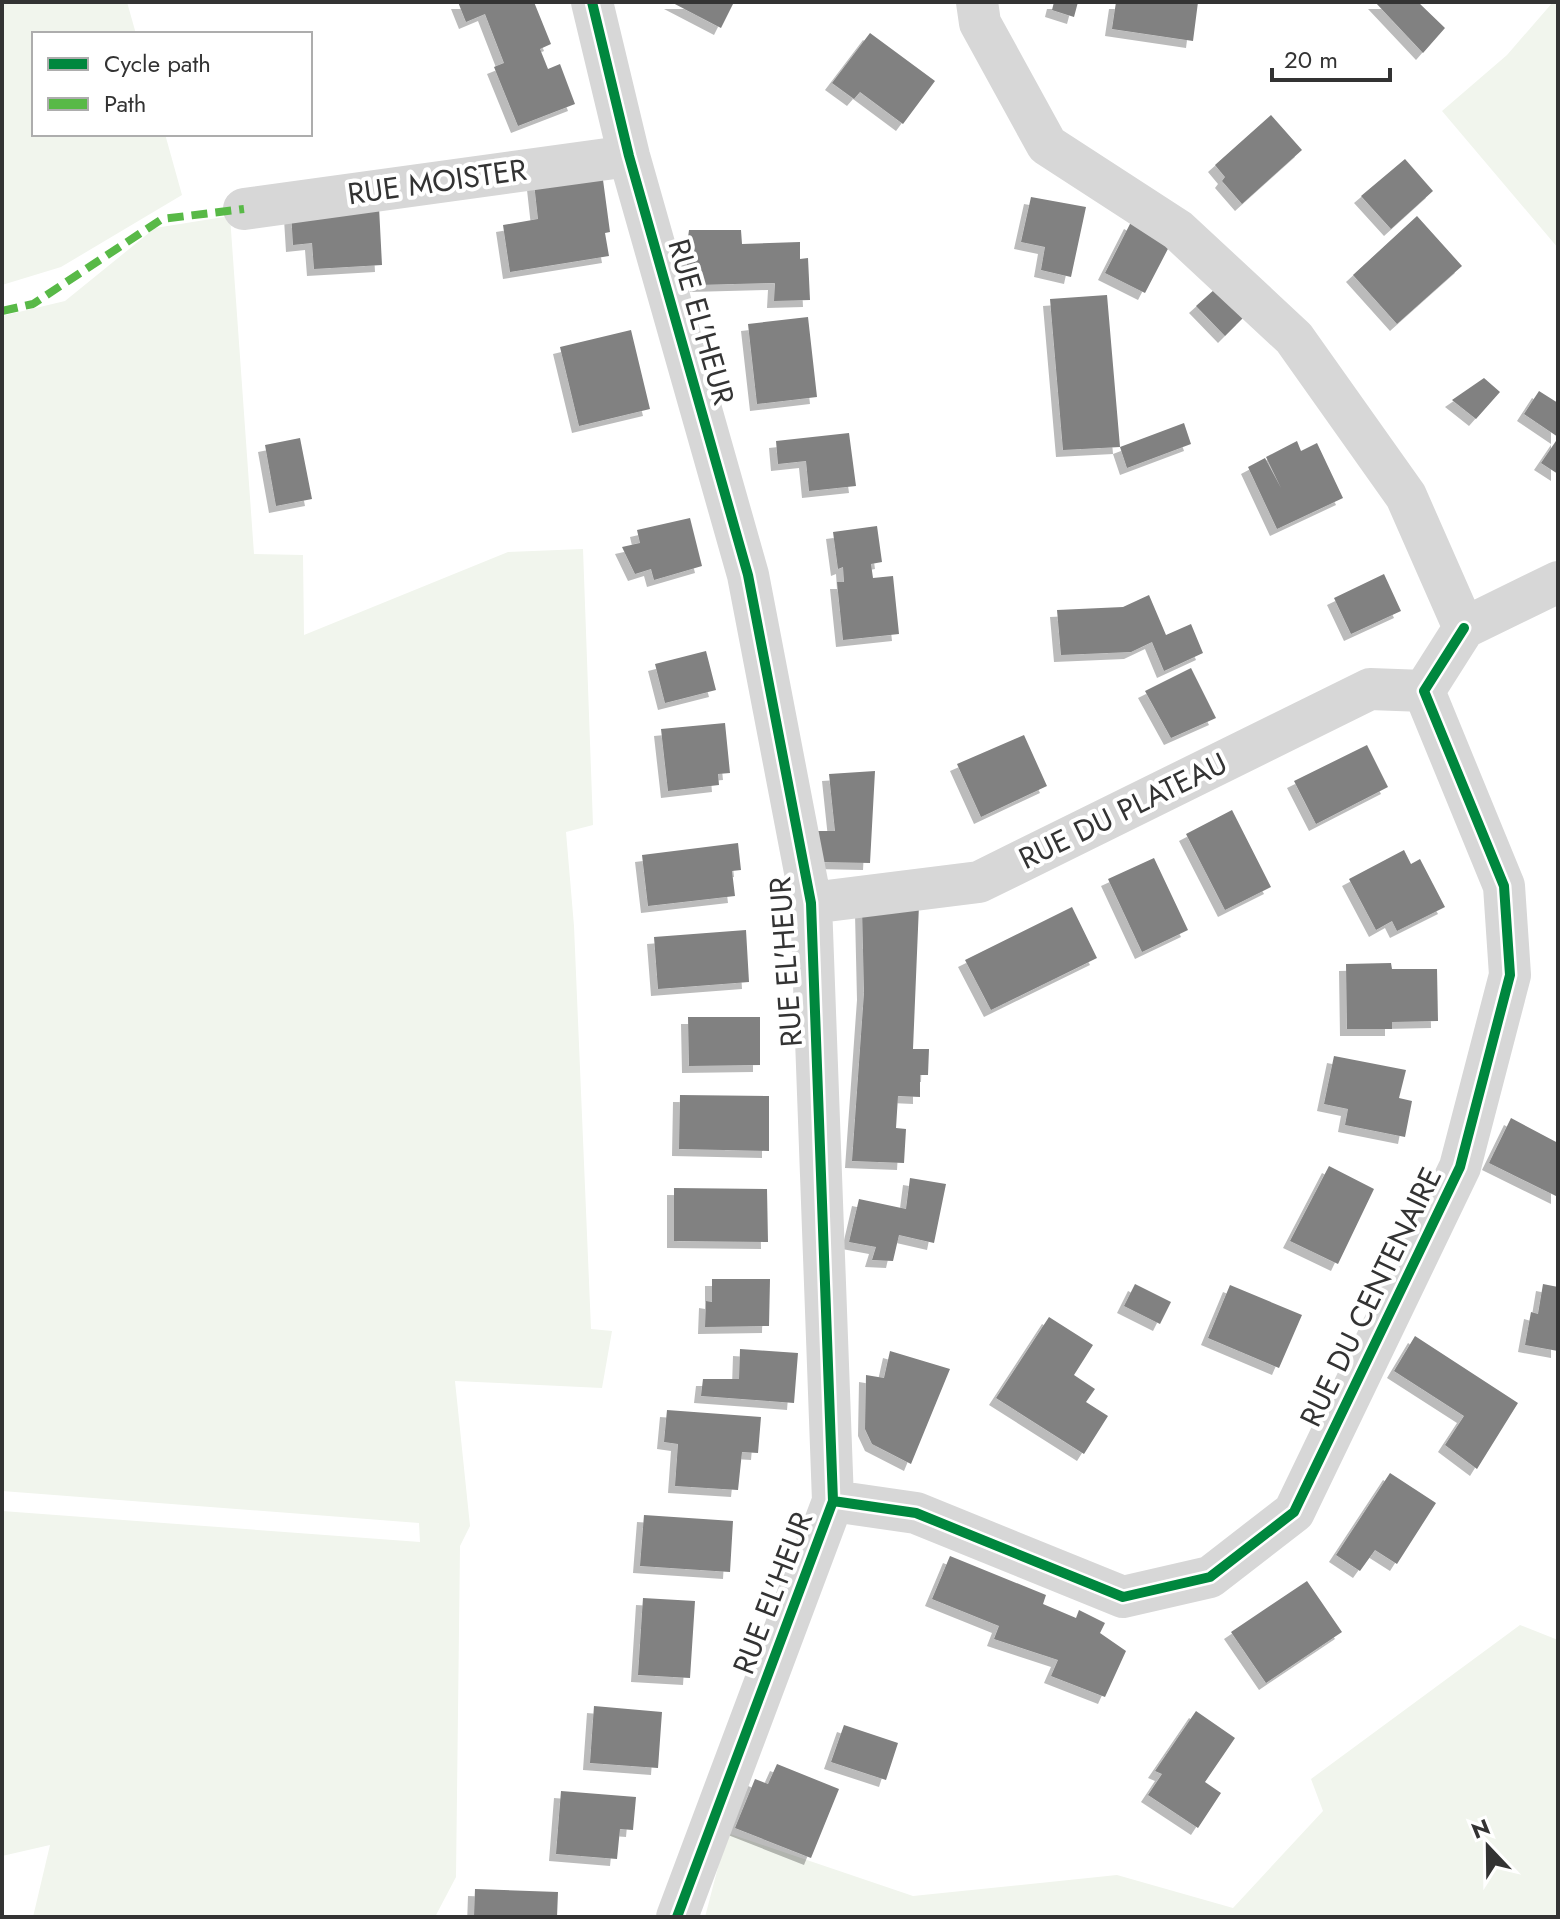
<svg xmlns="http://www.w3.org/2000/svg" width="1560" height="1919" font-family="Jost,sans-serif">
	<defs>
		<filter id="shadow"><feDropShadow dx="-7" dy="7" stdDeviation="0" flood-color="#0004"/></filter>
	</defs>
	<rect width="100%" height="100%" fill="#fff"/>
	<path fill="#f1f5ed" d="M2,2H127L136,34H34V134H165L182,195L61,267L2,285Z
		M1553,2H1558V248L1442,111L1507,55Z
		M230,216L254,554L303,555L304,635L508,552L583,549L593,825L566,832L574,926L591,1329L612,1331L602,1388L455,1381L470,1526L460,1546L456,1877L435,1917H33L50,1845L2,1856V1511L420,1542L419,1523L2,1491V316L65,301L155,228Z
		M1520,1625L1558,1640V1917H705L727,1833L913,1896L1117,1875L1233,1908L1323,1811L1311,1779Z"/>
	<path fill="#818181" filter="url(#shadow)" d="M458,2H534L551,44L540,49L548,69L560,64L575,104L518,126L494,67L504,63L485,14L466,22Z
		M671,2H734L721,28Z
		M1054,2H1078L1074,17L1052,10Z
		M1116,2H1198L1193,41L1112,29Z
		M1375,2H1418L1445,28L1423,53Z
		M870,33L935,81L903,124L860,92L854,99L832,83Z
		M1271,115L1302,150L1242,204L1222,181L1225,177L1215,165Z
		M1405,159L1433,191L1391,229L1361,196Z
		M601,165L610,232L605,233L609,256L510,272L503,225L538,219L533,174Z
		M1031,197L1086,207L1071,277L1041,270L1045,247L1021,242Z
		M379,207L382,265L314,269L312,243L293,245L291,212Z
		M1417,216L1462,266L1397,324L1353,275Z
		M1131,222L1171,243L1145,293L1105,273Z
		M689,230H741L742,244L800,242V259L808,258L810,300L774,301L775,283L697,285L685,260Z
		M1215,289L1243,318L1225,336L1196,306Z
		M1107,295L1120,447L1063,450L1050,299Z
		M808,317L817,397L757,404L748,324Z
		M631,330L650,409L579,426L560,347Z
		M1484,378L1500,392L1476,419L1452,400Z
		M1539,391L1558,403V437L1524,414Z
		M1184,423L1191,444L1127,468L1120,447Z
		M849,433L856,486L809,491L806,461L778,464L776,441Z
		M300,438L312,499L276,506L265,445Z
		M1558,438V474L1541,463Z
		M1297,441L1301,451L1317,443L1343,498L1277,529L1248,467L1265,458L1281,488L1266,457Z
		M690,518L702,566L654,580L651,569L635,574L622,547L640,543L637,530Z
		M877,526L882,562L871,564L873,578L893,576L899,634L843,640L837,582H844L843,567L838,569L833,532Z
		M1384,574L1401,611L1351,634L1334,598Z
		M1149,595L1166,635L1191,624L1203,653L1164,671L1152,642L1131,652L1061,655L1057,610L1123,607Z
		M706,651L716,690L665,703L655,664Z
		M1191,668L1216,718L1171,738L1145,691Z
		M725,723L730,773L718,774L719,785L668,791L661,729Z
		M1024,735L1047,786L981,817L957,764Z
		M1367,745L1388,787L1316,824L1294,781Z
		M875,771L870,863L820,862L817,831H835L829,774Z
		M1232,810L1271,887L1225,910L1186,834Z
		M738,843L741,870L732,871L735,896L648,906L642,855Z
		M1404,850L1411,864L1420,859L1445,907L1397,931L1392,921L1376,930L1349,879Z
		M1154,858L1188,930L1142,952L1108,879Z
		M919,905L913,1049H929L928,1075H920V1097L898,1096L896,1128L906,1129L904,1163L852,1161L864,993L862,907Z
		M1072,907L1097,958L991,1010L965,960Z
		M746,930L749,982L658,989L654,937Z
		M1391,963L1392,969H1437L1438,1021L1392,1022V1029H1347L1346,964Z
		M688,1017H760V1065L689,1066Z
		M1334,1056L1406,1070L1399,1098L1412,1101L1405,1137L1345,1125L1348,1109L1324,1104Z
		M680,1095L769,1096V1151L679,1149Z
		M1511,1118L1558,1143V1197L1489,1163Z
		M1329,1166L1374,1189L1338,1264L1290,1241Z
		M910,1178L946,1184L934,1243L899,1235L893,1261L872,1260L876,1247L849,1242L859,1199L906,1209Z
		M674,1188L767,1189L768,1242L674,1241Z
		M712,1279H770L769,1326L705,1327L706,1301L712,1302Z
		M1135,1284L1171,1302L1160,1324L1124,1306Z
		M1543,1284L1558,1287V1351L1525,1345L1531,1312L1538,1314Z
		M1230,1285L1302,1315L1279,1368L1208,1338Z
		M1049,1317L1093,1345L1074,1375L1095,1389L1086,1402L1108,1416L1084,1454L996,1398Z
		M1415,1336L1518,1403L1477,1469L1445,1445L1464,1416L1394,1371Z
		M740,1349L798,1353L794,1403L701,1396L703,1379H739Z
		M890,1351L950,1369L911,1464L872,1444L865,1429L866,1375L884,1378Z
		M667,1410L761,1417L758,1453L742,1452L738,1490L675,1486L678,1444L664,1442Z
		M1390,1473L1436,1503L1397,1564L1375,1550L1360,1571L1336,1555Z
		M644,1515L733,1521L730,1572L640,1566Z
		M950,1556L1046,1595L1043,1604L1076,1618L1079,1610L1105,1623L1100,1633L1126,1651L1105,1697L1051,1676L1058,1660L994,1639L999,1626L932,1599Z
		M1307,1581L1342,1632L1266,1683L1231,1632Z
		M643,1598L695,1601L690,1678L638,1675Z
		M594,1706L662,1712L658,1768L590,1763Z
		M1196,1711L1235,1738L1205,1782L1221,1793L1198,1828L1148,1795L1162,1774L1155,1771Z
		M844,1725L898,1743L886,1780L831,1762Z
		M777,1764L839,1789L811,1858L735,1828L755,1779L768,1784Z
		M561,1791L636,1797L633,1830L620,1829L617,1859L556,1854Z
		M475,1889L558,1892L557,1917H474Z"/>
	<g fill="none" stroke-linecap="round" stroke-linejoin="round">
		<path stroke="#d7d7d7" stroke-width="42" d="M592,2L629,156L748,575L811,903L833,1501L677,1917
			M977,2L980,23L1047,145L1178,230L1294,338L1406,496L1464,628L1558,582
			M244,209L629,156
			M811,903L979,882L1370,689L1424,691
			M833,1501L916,1513L1123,1597L1210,1577L1294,1512L1460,1167L1510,975L1504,886L1424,691L1464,628"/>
		<path stroke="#58b947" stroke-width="8" stroke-dasharray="16 8" stroke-linecap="butt" d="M2,311L33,304L162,219L244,209"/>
		<g stroke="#fff" stroke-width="15">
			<path id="cycleway" d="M592,2L629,156L748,575L811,903L833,1501L677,1917
				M833,1501L916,1513L1123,1597L1210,1577L1294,1512L1460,1167L1510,975L1504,886L1424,691L1464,628"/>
		</g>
		<use href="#cycleway" stroke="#00873e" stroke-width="10"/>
	</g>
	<g text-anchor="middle" stroke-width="8" stroke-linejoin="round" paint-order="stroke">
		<g font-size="30" fill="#333" stroke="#fff">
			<text transform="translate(437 182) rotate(-8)" y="10">RUE MOISTER</text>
			<text transform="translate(701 322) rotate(74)" y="10">RUE EL'HEUR</text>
			<text transform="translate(1123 811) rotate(-26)" y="10">RUE DU PLATEAU</text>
			<text transform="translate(786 962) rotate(-94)" y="10">RUE EL'HEUR</text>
			<text transform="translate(1371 1297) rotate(-64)" y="10">RUE DU CENTENAIRE</text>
			<text transform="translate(773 1593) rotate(-69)" y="10">RUE EL'HEUR</text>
		</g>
	</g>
	<rect width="1560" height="1919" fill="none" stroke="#333333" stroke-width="8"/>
	<rect x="32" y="32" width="280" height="104" fill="#ffffff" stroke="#adadad" stroke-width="2"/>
	<rect x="48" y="58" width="40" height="12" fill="#00873e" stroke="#adadad" stroke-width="2"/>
	<text x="104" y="72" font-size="24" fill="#333333">Cycle path</text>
	<rect x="48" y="98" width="40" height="12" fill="#58b947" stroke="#adadad" stroke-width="2"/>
	<text x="104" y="112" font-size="24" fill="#333333">Path</text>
	<g transform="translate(1488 1847) rotate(338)" stroke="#ffffff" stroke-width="6" paint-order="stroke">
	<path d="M0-6L14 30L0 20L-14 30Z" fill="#333333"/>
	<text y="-12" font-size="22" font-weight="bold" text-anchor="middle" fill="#333333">N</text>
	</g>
	<path d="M1272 68v12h118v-12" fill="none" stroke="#333333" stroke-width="4"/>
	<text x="1284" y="68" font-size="24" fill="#333333" stroke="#ffffff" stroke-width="6" paint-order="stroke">20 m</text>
</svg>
